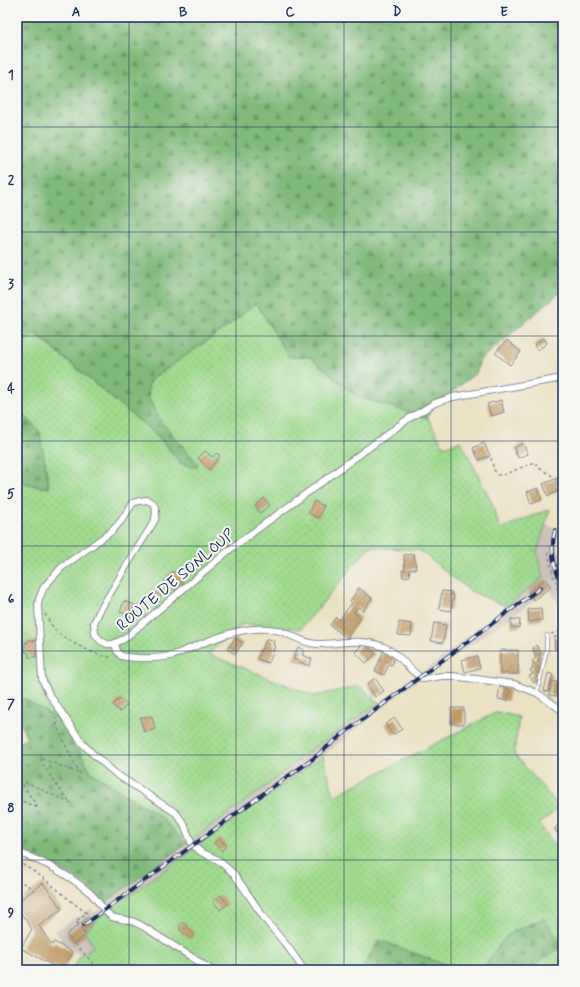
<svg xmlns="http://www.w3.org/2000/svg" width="580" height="987" font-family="Mynerve,sans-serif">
	<defs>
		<pattern id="grass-dots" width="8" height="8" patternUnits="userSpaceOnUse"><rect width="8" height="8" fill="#9fda8e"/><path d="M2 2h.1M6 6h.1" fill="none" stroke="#88bb7d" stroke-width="1.8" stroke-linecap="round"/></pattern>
		<pattern id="forest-firs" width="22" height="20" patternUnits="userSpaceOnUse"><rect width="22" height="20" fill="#7fba79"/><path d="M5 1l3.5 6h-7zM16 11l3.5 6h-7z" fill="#679866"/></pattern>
		<pattern id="building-hatch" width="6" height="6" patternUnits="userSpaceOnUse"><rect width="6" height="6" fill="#c6a06d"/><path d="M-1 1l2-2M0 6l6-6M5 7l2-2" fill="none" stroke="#a0835d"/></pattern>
	</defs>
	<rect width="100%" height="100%" fill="#f6f6f2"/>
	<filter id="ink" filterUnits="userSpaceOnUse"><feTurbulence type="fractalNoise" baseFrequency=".025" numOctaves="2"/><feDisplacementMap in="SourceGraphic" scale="8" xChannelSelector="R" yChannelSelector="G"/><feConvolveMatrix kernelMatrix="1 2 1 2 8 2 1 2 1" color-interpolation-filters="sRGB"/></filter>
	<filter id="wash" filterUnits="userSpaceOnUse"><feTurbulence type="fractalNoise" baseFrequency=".012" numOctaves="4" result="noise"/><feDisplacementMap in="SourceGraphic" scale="16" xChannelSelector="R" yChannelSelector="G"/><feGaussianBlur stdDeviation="0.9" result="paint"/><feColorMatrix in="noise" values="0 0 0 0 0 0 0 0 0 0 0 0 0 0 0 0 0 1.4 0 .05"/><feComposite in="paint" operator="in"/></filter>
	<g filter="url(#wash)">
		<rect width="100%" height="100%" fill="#ebe2c4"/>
		<path fill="#cdc2b9" d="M545,525L560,529L557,542L558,550L563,556V611L550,590L406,689L323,756L99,917L94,923L85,931L93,947L81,955L60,941L61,938L55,931L91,908L95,913L186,844L268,785L305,754L430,667L542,578L537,553Z"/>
		<path fill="url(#grass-dots)" stroke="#5d8476" d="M256,303L289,357H310L356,396L428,418L444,447L461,441L491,501L500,529L550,509L537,553L543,578L506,606L470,591L419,550L369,547L301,629L242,624L208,654L314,696L360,686L379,703L305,754L268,785L186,844L160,816L92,773L61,721L25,699L17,701V483L49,488L40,432L17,408V348L34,333L160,438L180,463L197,464L161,421L148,398L149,381L227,327Z
			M497,712L519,717L514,754L560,807L539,824L563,856V970H528L562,946L508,935L481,970L451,967L379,940L362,970H72L81,955L93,947L85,931L94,923L99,917L323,756L334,796Z"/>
		<path fill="url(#forest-firs)" stroke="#4d746c" d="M17,17H563V295L558,294L480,360L476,373L430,409L428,418L356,396L310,357H289L256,303L227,327L149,381L148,398L161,421L198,464L197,467H191L180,463L160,438L35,333L17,348Z
			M17,408L40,432L49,488L17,483Z
			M25,699L61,721L92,773L160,816L186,844L104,904C83,877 47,864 17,849V745L27,738L20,723H17V701Z
			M544,918L562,946L528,970H481L508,934Z
			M379,940L451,967L469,970H362Z"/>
		<g id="blocks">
			<path fill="url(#building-hatch)" d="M543,338L547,343L538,350L534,346Z
				M507,340L521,352L510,365L495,353Z
				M501,400L504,412L491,416L487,404Z
				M484,443L490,456L479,460L473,448Z
				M523,443L528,454L518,458L514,448Z
				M205,451L212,457L217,453L220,456L209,470L198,458Z
				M555,479L560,490L548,496L543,484Z
				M538,488L542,500L531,504L527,492Z
				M264,498L270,505L260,513L255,506Z
				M314,501L324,506L318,518L308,513Z
				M414,554L416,569H409L410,576L403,577L402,570H405L404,555Z
				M173,571L184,580L175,590L164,581Z
				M545,579L551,587L534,600L528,592Z
				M359,588L372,598L363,611L358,607L354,612L361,618L347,638L330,625L336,617L339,620L352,603L350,601Z
				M442,591L452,592L451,595H454L451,611L439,609Z
				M153,592L161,595L159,602L151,598Z
				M124,601L135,605L132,616L120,612Z
				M541,608L542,620L529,622L528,609Z
				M511,619L520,620L519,628L511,627Z
				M399,622L412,624L411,636L398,635Z
				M434,623L446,625L443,643L431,641Z
				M563,636V648L555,649L554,637Z
				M235,638L243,643L235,654L227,649Z
				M267,638L274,641L273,645L275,646L269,663L257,659L261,649H262Z
				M28,640L37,641L38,643L36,657H29V653L25,652V642L28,643Z
				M364,643L375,654L366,663L355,652Z
				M536,645L542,653L539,655L541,659L538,661L541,665L538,667L540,670L537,672L539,675L536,677L538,680L534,683L529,676L533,674L530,670L533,668L532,666L534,664L532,661L536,658L533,648Z
				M298,647L304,650L302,655L312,659L309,666L293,659Z
				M384,650L395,656L392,665L389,664L384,675L375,671Z
				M500,650H518V674H500Z
				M477,656L480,668L465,672L462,660Z
				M548,673L553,675L548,692L544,691Z
				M375,678L384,691L375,697L367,684Z
				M552,681L563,683V697L549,695Z
				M500,687L510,689L508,701L498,699Z
				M120,698L127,705L120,712L113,705Z
				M451,708H464V724H451Z
				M152,716L155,729L144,732L140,718Z
				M395,718L402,729L393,735L385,724Z
				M563,822V840L554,829Z
				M219,838L227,845L222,851L214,843Z
				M43,883L62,909L39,926L52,945L54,942L73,952L63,970H61L21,948L32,929L17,908V902Z
				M221,895L228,904L220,910L213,901Z
				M88,917L93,923L82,931L85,936L74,944L66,935Z
				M183,922L195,934L190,939L179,929L181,928L179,926Z"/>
		</g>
	</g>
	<g filter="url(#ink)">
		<use href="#blocks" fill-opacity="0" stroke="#838891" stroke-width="1"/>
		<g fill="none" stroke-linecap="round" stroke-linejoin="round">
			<g stroke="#838891" stroke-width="4.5">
				<path id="service" d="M537,693L546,652L547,635"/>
			</g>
			<g stroke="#838891" stroke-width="8">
				<path id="minor" d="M115,644L117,651L121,656C136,659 160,659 174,655C207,642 240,624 276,630C290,633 303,644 317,644C340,644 364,637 386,648C402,656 409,671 423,679L442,676H452L514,684L537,693L563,711
					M17,852C42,861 69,875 89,892C98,899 102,911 112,917C117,919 122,919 127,920C133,921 139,924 144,927L212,970
					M304,970L288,947L267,922L234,874L218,860L201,852L195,847L191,842L184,824L176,813L116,774L93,754L82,743L49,694L42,679L38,605L39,599L44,587L61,568L112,531L121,521L133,503L139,501L147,500L153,503L156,510L155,520L124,570L99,612L94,623L95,634L101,641L107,644H113L124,639L233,547L408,419L435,403L453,397L563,378"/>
			</g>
			<path stroke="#838891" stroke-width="1.5" stroke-dasharray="3 3" stroke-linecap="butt" d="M491,458L494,470L498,475H503L535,462L539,468L563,482
				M548,552L553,576L563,594
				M559,587L557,588L563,603
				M45,614C48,619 51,625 55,630C64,640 100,658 113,657
				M551,634L563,631
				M17,799L38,808L21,782V780C38,787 54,796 71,803C59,789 48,775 40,758L81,774L74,763L66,746L59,732L55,716
				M17,839L25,848
				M17,862C45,875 62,896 87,913L76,921L86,935L75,944L100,970
				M17,880L27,885L33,890"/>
			<use href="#service" stroke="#fff" stroke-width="3"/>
			<use href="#minor" stroke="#fff" stroke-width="6"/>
			<g stroke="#1b2f5e" stroke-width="4">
				<path id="rail" d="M555,530C550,550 553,568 563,586
					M84,925L271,788L309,762L343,734L540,588"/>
			</g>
			<use href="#rail" stroke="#f6f6f2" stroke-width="2.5" stroke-dasharray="8" stroke-linecap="butt"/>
		</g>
	</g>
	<path fill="none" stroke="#1b2f5e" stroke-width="1" stroke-opacity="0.55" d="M129,17V970M236,17V970M344,17V970M451,17V970M17,127H563M17,232H563M17,336H563M17,441H563M17,546H563M17,651H563M17,755H563M17,860H563"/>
	<g text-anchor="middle" stroke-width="4" stroke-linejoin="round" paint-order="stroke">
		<g font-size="16" fill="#1b2f5e" stroke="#f6f6f2">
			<text transform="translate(175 579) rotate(-40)" y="6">ROUTE DE SONLOUP</text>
		</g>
	</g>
	<rect width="580" height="987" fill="none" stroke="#f6f6f2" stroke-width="44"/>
	<rect x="22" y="22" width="536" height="943" fill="none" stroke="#1b2f5e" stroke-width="1.5"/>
	<g font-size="13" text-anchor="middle" font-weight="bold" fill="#1b2f5e">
		<text x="76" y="16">A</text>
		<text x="183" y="16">B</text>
		<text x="290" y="16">C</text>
		<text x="397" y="16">D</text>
		<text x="504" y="16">E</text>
		<text x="11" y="79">1</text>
		<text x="11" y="184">2</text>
		<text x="11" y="288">3</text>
		<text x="11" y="393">4</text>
		<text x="11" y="498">5</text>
		<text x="11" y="603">6</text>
		<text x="11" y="708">7</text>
		<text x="11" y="812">8</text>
		<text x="11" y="917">9</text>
	</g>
</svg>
